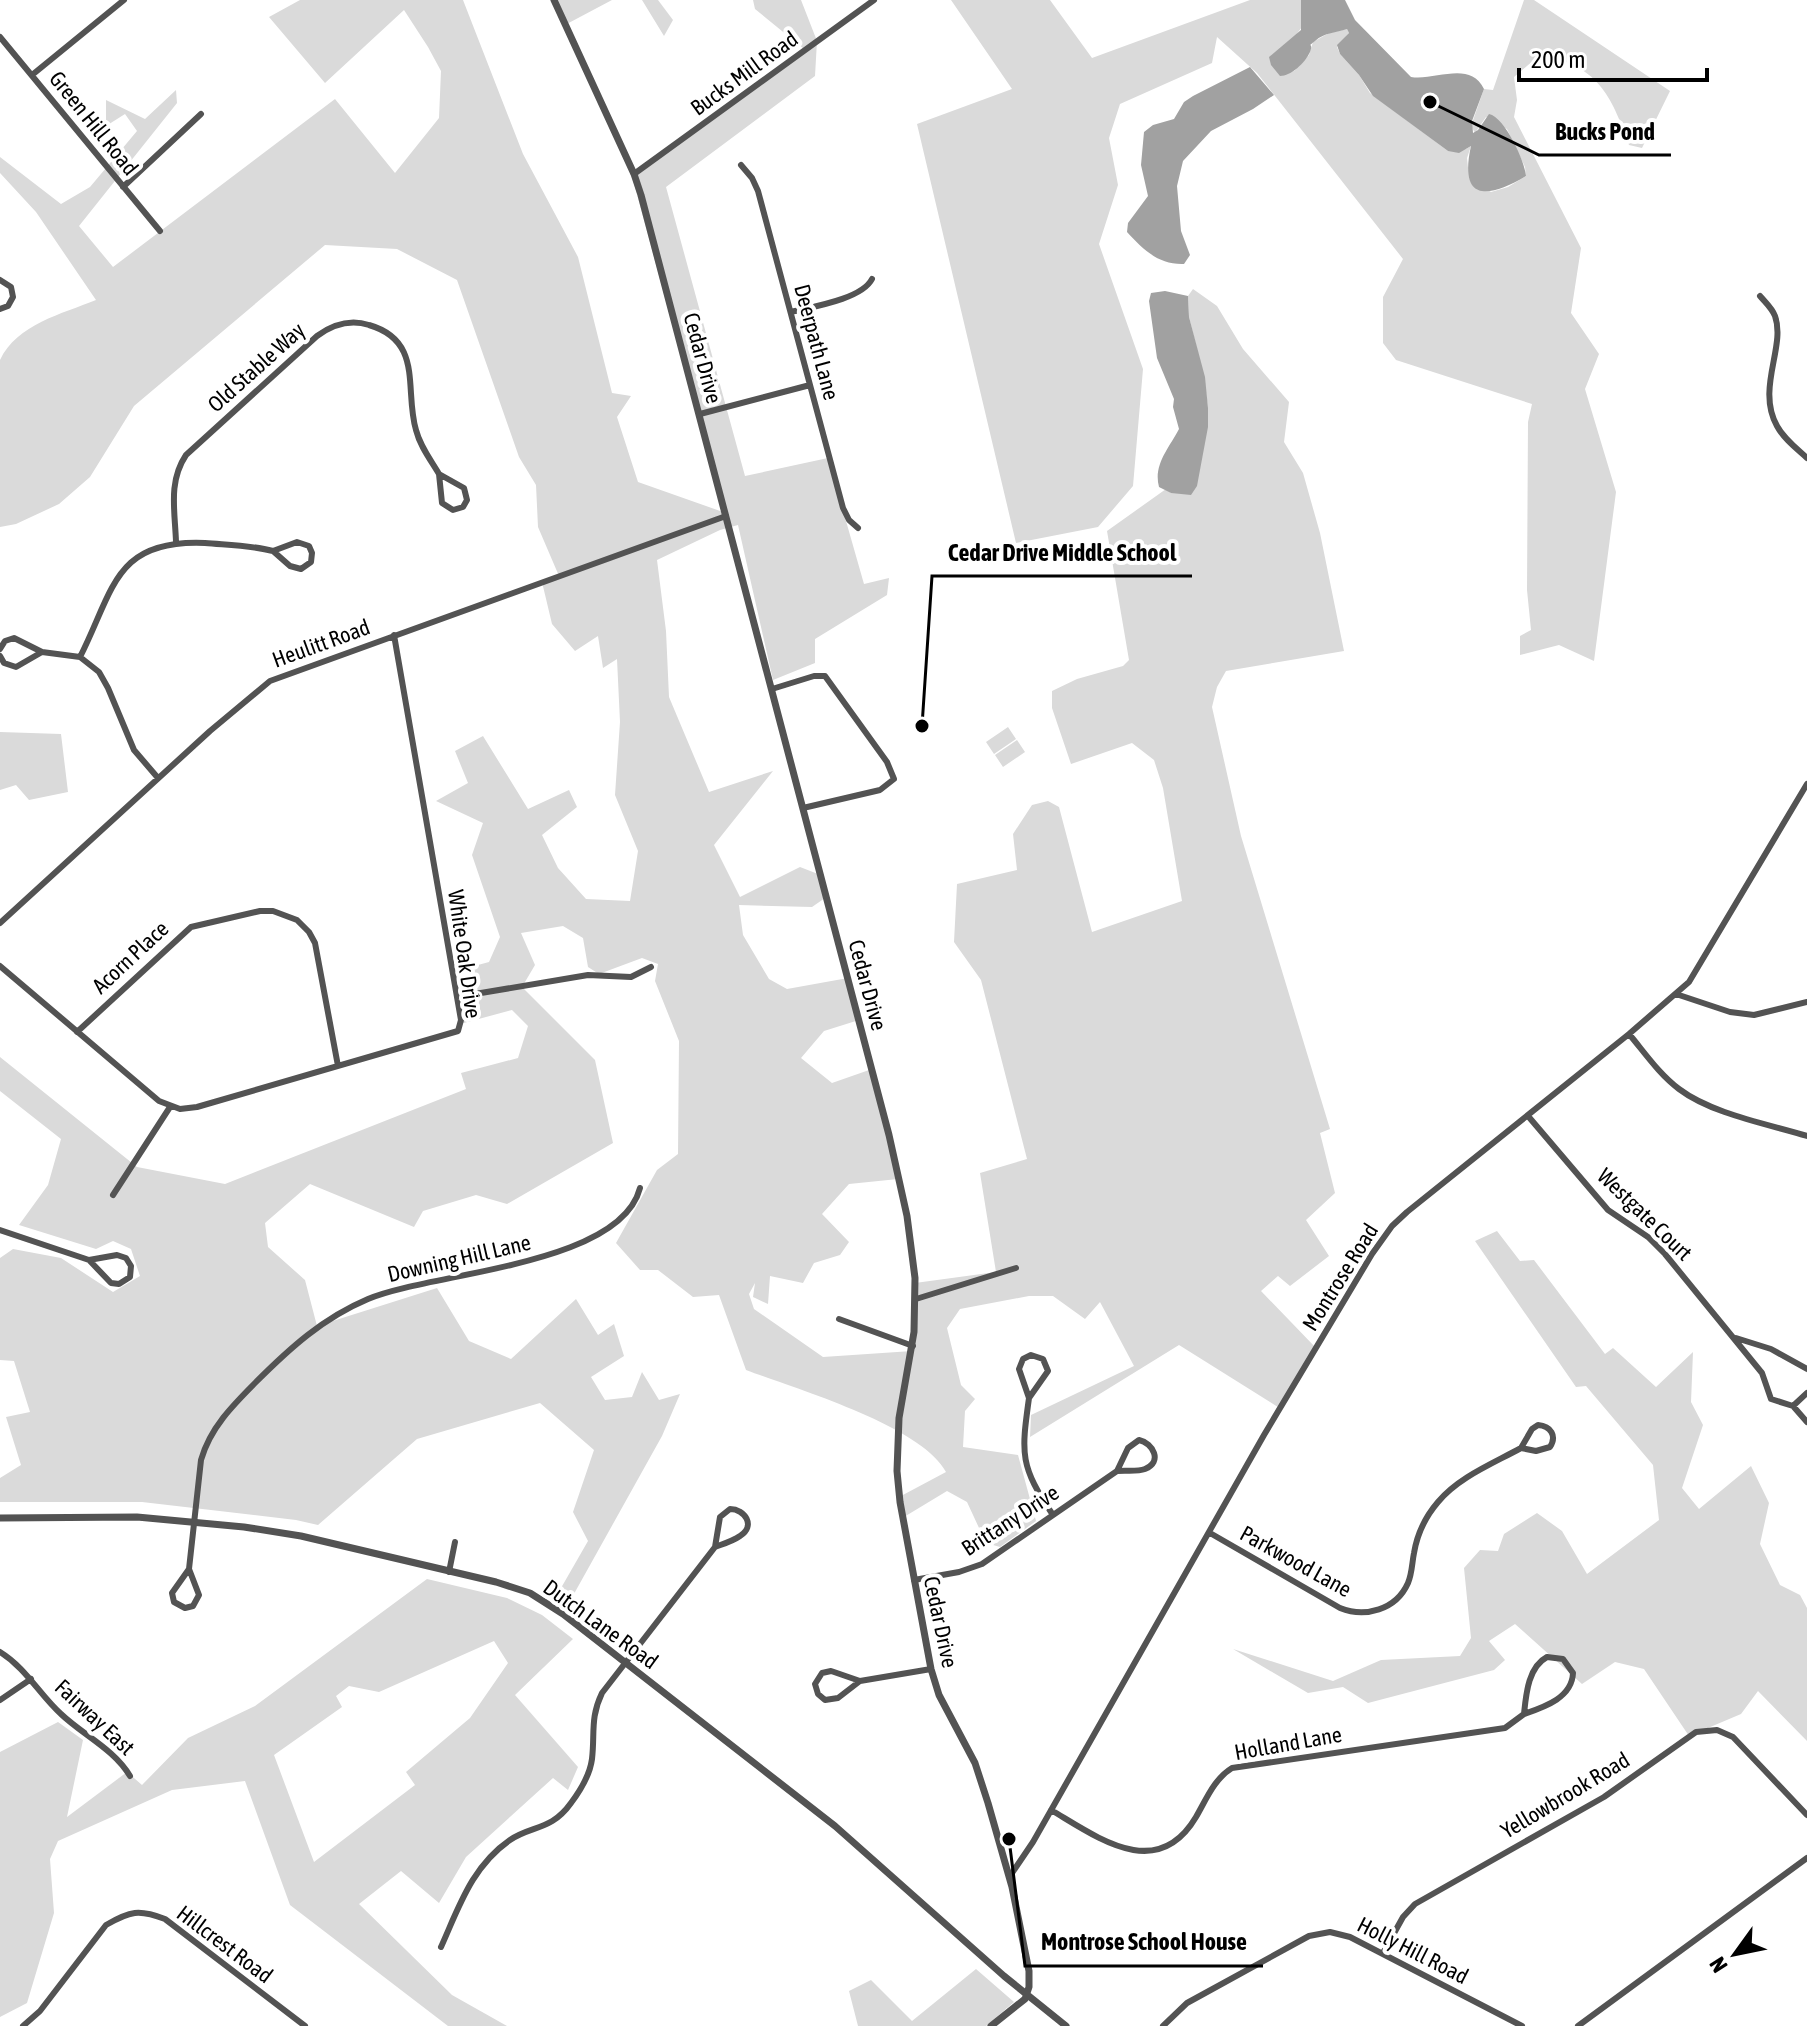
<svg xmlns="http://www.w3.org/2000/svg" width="1807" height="2026" font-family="'Asap Condensed',sans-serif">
	<rect width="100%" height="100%" fill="#fff"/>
	<path fill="#dadada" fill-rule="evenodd" d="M300,0H463L523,154L578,257L612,393L631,396L617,417L638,482L723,512L632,176L804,49L755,9L753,0H801L817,41L815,76L666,187L745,476L828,458L864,584L889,578L887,595L815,639V663L773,680L738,525L720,530L657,560L666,631L669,697L709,792L773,771L714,845L740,897L800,867L818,874L825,898L812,907L739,905L743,935L769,979L787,989L848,978L859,1020L824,1031L801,1058L832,1083L872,1069L898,1179L849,1184L822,1214L849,1242L840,1255L814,1263L803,1283L770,1276L768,1304L753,1297L755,1283L749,1294L754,1309L823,1357L912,1351L915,1283L996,1272L980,1173L1027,1159L981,980L954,942L957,884L1017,870L1013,834L1032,805L1048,801L1059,807L1092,932L1182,901L1163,788L1154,760L1132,743L1071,764L1052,708V691L1077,679L1123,666L1129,660L1107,531L1166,489L1171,493L1208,408L1204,377L1189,317L1188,296L1193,289L1217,306L1243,349L1289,402L1284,442L1303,473L1320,533L1344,651L1226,671L1217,687L1212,707L1241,836L1330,1129L1320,1133L1335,1193L1306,1220L1329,1256L1290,1286L1278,1276L1261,1291L1316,1348L1281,1409L1179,1345L1030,1437L1031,1415L1134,1366L1100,1302L1085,1319L1053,1296H1029L960,1309L947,1328L961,1385L975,1399L965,1411L963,1447L1018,1455L1036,1521L1000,1547L986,1543L967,1502L947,1491L904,1517L901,1496L946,1472C922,1426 796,1389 746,1370L719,1295L693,1297L658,1270H640L616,1243L657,1170L678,1154L679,1041L655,981L658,964L642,958L599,974L588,967L583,938L563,926L521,933L535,965L522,987L595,1060L613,1143L507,1204L476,1195L423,1211L414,1227L310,1184L265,1223L268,1247L305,1280L317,1326L437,1288L469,1341L511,1359L576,1299L598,1335L614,1324L624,1356L591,1377L605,1400L632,1397L642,1372L659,1400L680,1394L662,1436L570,1601L551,1587L561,1588L588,1541L573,1512L594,1450L540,1403L417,1439L318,1525L296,1520L142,1502H0V1478L21,1465L6,1417L30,1412L14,1361L0,1360V1258L13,1249L61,1258L113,1292L140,1276L131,1249L113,1241L96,1249L19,1225L48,1185L61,1139L0,1091V1057L137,1167L225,1184L466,1089L461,1073L518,1058L528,1026L512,1010L460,1024L452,972L489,962L500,937L472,855L483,823L436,801L468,783L455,751L483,736L528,809L569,790L577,807L542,835L558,868L586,899L630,901L638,851L615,795L620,722L617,659L603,668L598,636L575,651L552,624L542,582L559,576L538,527L536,485L519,457L457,280L397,249L325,245L134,406L90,477L59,504L16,524L0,527V360C17,324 62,314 96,300L36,212L0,173V157L61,204L90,187L137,131L125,114L106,126V100L145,119L176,90L177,103L79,226L113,267L335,99L395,173L439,118L441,71L428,47L404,10L325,83L269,17Z
		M551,0H612L563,26Z
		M642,0H658L673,20L664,36Z
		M951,0H1050L1092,58L1250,0H1301L1302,27L1296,35L1294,71L1309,55L1313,42L1329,33L1347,29L1349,33L1337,47L1340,54L1359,75L1370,93L1448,151L1466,149L1471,146L1467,158L1469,178L1491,192L1508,187L1526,176L1525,167L1507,129L1486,117L1475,133L1471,126L1484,89L1493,90L1524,0H1534L1670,91L1642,148L1629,145C1611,94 1597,65 1540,55L1514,77L1517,100L1514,117L1581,248L1571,313L1599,354L1585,389L1616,492L1594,661L1559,645L1520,655V636L1531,630L1527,590L1528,422L1532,404L1396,360L1383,343V297L1403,259L1257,73L1217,37L1212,63L1120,104L1109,138L1118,185L1099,244L1143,369L1133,486L1098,527L1016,543L917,124L1012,89Z
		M1008,727L1016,739L994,754L986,742Z
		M0,732L61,734L68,792L29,800L16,785L0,790Z
		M1017,740L1025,752L1003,767L995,755Z
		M1497,1231L1520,1261L1534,1260L1605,1354L1613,1348L1656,1387L1693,1352L1691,1402L1703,1425L1682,1488L1699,1509L1751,1466L1769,1503L1760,1544L1780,1585L1800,1595L1807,1608V1741L1758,1691L1741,1714L1689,1736L1644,1669L1615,1662L1582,1684L1515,1624L1489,1641L1505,1660L1494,1670L1368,1703L1343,1687L1308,1693L1233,1649L1333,1681L1381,1660L1460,1656L1471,1638L1464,1568L1480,1550L1498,1551L1504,1534L1537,1513L1562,1531L1587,1574L1659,1520L1653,1465L1586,1386L1576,1387L1475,1241Z
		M427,1579L507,1598L542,1615L573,1639L515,1695L578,1767L568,1790L553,1778L466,1857L439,1903L401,1871L359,1904L452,1995L507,2026H448L290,1905L245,1781L172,1790L58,1841L50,1859L54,1913L27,2003L0,2017V1752L58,1722L83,1740L67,1817L127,1772L142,1785L188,1738L255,1706ZM494,1641L508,1663L470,1718L406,1772L415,1785L314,1862L274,1755L342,1707L336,1696L349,1686L379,1692Z
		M976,1969L1014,2002L986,2026H858L849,1991L871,1980L912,2021Z"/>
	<path fill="#a1a1a1" d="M1301,0H1345L1355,20L1411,77C1435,81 1470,60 1484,89L1472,121L1473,133L1478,130L1489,114C1505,117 1525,162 1526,176C1486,200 1459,200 1471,146L1459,153L1448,151L1373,96L1359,75L1340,54L1337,45L1349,33L1347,29C1336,33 1325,32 1315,41C1306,48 1314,42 1310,52C1305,63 1291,76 1280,76L1271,65L1269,57L1301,30Z
		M1250,67L1274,95L1253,109L1211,131L1183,161L1177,186L1181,231L1190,255L1184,264C1158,265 1143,249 1127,232L1128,223L1148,196L1141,165L1144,132L1153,125L1174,119L1184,102L1193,96Z
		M1165,291L1188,296L1189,317L1205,377L1208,408V427L1197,486L1191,495L1171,493L1159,487C1153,465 1169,448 1179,429L1173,407L1174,399L1157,358L1149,301L1151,293Z"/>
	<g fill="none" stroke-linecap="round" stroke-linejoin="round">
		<path stroke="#535353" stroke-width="6" d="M0,37L160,231
			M32,75L124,0
			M741,165L752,178L758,191L843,508L849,520L858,528
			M634,174L874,0
			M123,187L201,114
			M0,280L11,287L13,297L8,306L0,309
			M1760,296C1765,302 1772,308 1775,316C1786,347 1756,388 1777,426C1784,439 1796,448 1807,458
			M791,312C812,307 862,299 872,279
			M700,414L810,385
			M439,474L464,488L467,500L463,507L453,510L442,503Z
			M176,542C175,511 168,482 186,455L317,336C332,325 350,319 369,325C424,341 404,390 416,430C420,446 430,459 439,474
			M297,542L309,546L312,553L311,562L301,569L290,566L273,551Z
			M0,649L5,641L14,638L42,652L16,667L4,663L0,656
			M42,652L80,657L99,672L108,688L134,750L158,778
			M80,657C114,590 114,539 205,543C228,545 250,545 273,551
			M772,689L814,676H825L887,762L894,779L880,790L803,808
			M0,923L210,731L270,681L726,516
			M0,966L159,1101L180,1109L197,1107L458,1031L461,1020L394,635
			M1676,994L1730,1012L1754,1015L1807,1002
			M457,997L588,975L631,977L651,967
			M77,1032L191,927L260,911H273L297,920L309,932L315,943L338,1066
			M1629,1034C1645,1053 1659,1074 1679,1089C1712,1114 1768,1124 1807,1136
			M1528,1116L1608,1210L1648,1237L1665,1254L1762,1373L1771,1399L1793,1406L1807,1422
			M113,1195L170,1107
			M0,1230L89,1260
			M117,1255L126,1258L131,1266L130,1277L119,1284L111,1283L89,1260Z
			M916,1299L1016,1268
			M839,1319L913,1346
			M1736,1338L1771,1349L1807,1369
			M1031,1355L1043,1359L1048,1371L1029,1398L1019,1369L1023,1359Z
			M1029,1398C1021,1455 1020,1466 1053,1515
			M1793,1406L1807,1393
			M1538,1425C1551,1426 1557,1436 1550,1447L1536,1451L1521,1448L1532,1429Z
			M1139,1440C1153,1443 1163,1462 1145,1469C1137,1472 1126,1470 1117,1471L1128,1448Z
			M730,1509C745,1509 756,1526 740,1536C733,1541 723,1544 715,1547L720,1517Z
			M1210,1533L1340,1608C1365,1618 1396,1610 1408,1583C1412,1574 1412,1563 1414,1553C1417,1535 1426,1516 1438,1502C1459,1477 1492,1464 1521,1448
			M189,1569L201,1460C210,1428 233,1405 256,1382C290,1348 323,1318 368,1299C432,1272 620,1266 640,1188
			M189,1569L199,1595L193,1606L185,1608L174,1602L172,1593Z
			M449,1572L455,1542
			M914,1580L959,1572L982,1564L1117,1471
			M0,1652C26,1668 39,1694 61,1714C83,1735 114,1749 130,1776
			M831,1671L834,1672L860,1681L838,1698L825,1700L818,1694L815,1684L822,1673Z
			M860,1681L931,1669
			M0,1700L31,1679
			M1051,1810C1097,1837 1157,1883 1196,1817C1206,1800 1214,1779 1232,1768L1505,1728L1524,1714C1526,1695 1528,1667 1547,1657L1563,1659L1573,1673C1572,1698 1544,1707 1524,1714
			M1010,1876L1033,1842L1264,1435L1372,1254L1392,1226L1407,1212L1629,1034L1689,982L1807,784
			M441,1947C459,1907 472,1866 510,1840C532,1825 551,1831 571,1803C580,1791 590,1774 592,1759C595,1733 590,1718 602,1693L715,1547
			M1383,1953L1403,1917L1415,1904L1604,1797L1696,1732L1717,1730L1733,1737L1807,1815
			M23,2026L40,2011L106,1925C130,1911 139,1909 165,1919L305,2026
			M1163,2026L1187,2003L1309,1936L1330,1932L1350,1937L1522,2026
			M1578,2026L1807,1858"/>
		<path stroke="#535353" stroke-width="7" d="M554,0L634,174L641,195L889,1135L907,1216L915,1278L914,1332L899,1418L897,1471L900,1502L931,1669L939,1695L975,1763L988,1803L1012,1887L1029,1971V1987L1025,1999L991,2026
			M0,1518L137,1517L244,1527L301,1536L496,1582L530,1593L563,1614L835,1826L1004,1976L1066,2026"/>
	</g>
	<g text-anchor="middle" stroke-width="8" stroke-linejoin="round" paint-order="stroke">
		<g font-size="22" fill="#000" stroke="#fff">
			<text transform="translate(744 73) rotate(-36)" y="8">Bucks Mill Road</text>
			<text transform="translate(94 123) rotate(51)" y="8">Green Hill Road</text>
			<text transform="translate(817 342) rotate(75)" y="8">Deerpath Lane</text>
			<text transform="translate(703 358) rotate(75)" y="8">Cedar Drive</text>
			<text transform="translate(256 367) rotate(-42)" y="8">Old Stable Way</text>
			<text transform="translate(321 643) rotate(-20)" y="8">Heulitt Road</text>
			<text transform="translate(465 954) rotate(82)" y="8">White Oak Drive</text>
			<text transform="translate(130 957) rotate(-43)" y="8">Acorn Place</text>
			<text transform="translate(868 985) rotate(75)" y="8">Cedar Drive</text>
			<text transform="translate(1645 1214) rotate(44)" y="8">Westgate Court</text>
			<text transform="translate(459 1258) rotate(-13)" y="8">Downing Hill Lane</text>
			<text transform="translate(1340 1277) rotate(-58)" y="8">Montrose Road</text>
			<text transform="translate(1010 1520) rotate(-33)" y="8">Brittany Drive</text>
			<text transform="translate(1296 1561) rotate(29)" y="8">Parkwood Lane</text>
			<text transform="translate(941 1622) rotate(78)" y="8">Cedar Drive</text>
			<text transform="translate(601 1624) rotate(36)" y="8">Dutch Lane Road</text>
			<text transform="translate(95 1717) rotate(43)" y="8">Fairway East</text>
			<text transform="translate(1288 1743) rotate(-10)" y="8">Holland Lane</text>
			<text transform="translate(1565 1795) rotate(-31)" y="8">Yellowbrook Road</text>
			<text transform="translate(225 1944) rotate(37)" y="8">Hillcrest Road</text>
			<text transform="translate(1413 1950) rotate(27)" y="8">Holly Hill Road</text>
		</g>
	</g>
	<path fill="none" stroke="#000" stroke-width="3" d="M1430 102L1539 155H1671M922 726L932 576H1192M1009 1839L1025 1966H1263"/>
	<g fill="#000" stroke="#fff" stroke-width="3">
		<circle cx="1430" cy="102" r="8"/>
		<circle cx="922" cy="726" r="8"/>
		<circle cx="1009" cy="1839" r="8"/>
	</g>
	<g font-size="24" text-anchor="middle" font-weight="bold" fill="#000" stroke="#fff" stroke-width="8" stroke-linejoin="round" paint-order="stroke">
		<text x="1605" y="140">Bucks Pond</text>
		<text x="1062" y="561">Cedar Drive Middle School</text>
		<text x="1144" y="1950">Montrose School House</text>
	</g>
	<g transform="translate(1735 1954) rotate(237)" stroke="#ffffff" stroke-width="6" paint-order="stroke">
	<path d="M0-6L14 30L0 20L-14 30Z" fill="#000000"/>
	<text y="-12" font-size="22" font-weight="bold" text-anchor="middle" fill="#000000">N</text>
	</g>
	<path d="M1519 68v12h188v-12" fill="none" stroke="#000000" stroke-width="4"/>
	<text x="1531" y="68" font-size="24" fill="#000000" stroke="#ffffff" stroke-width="6" paint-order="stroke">200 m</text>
</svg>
